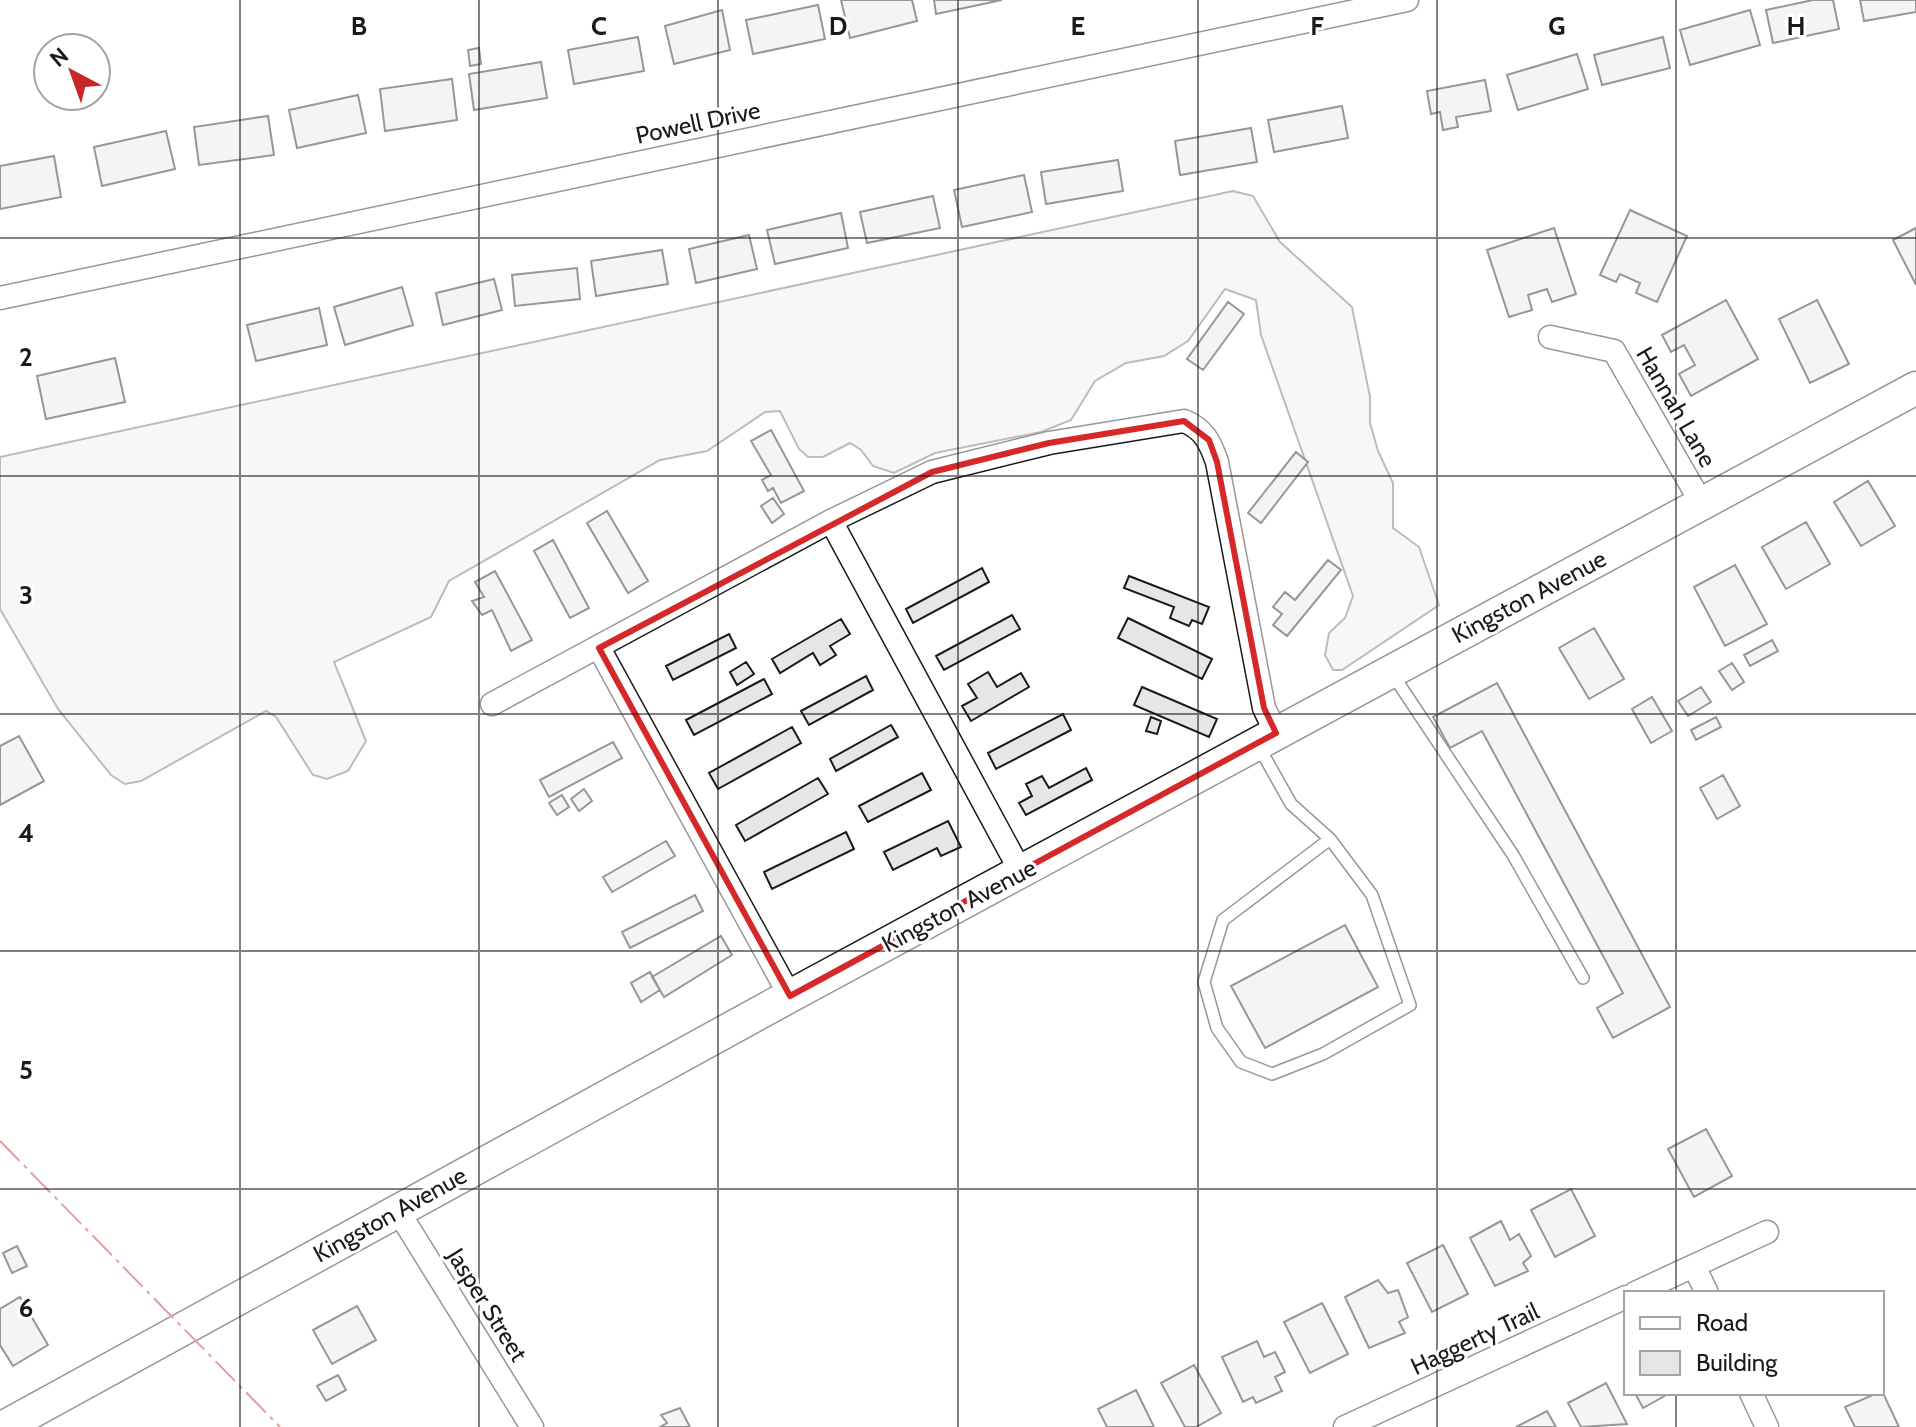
<svg xmlns="http://www.w3.org/2000/svg" width="1916" height="1427" font-family="Cabin,sans-serif">
	<rect width="100%" height="100%" fill="#fff"/>
	<path fill="#ededed" stroke="#6a6a6a" stroke-width="2" d="M1233,191L1253,196L1280,242L1352,307L1370,397V423L1378,451L1393,483V528L1419,547L1439,605L1342,670H1333L1325,655L1329,633L1345,618L1353,596L1261,335L1256,300L1225,289L1188,341L1164,356L1126,363L1095,381L1071,420L1041,432L935,453L894,473L873,466L861,450L850,443L823,457H808L799,449L780,411L765,412L707,451L660,460L449,581L431,617L334,662L366,741L348,771L327,779L313,775L276,717L266,711L141,781L125,784L111,775L58,709L0,609V457Z"/>
	<path fill="#e6e6e6" stroke="#1a1a1a" stroke-width="2" d="M841,0H912L917,21L850,38Z
		M934,0H1002L936,14Z
		M1813,0H1833L1839,29L1773,43L1766,10Z
		M1860,0H1916V12L1864,21Z
		M818,5L825,39L753,54L746,20Z
		M722,10L730,50L674,64L665,26Z
		M1750,10L1760,45L1690,65L1680,30Z
		M638,37L644,71L574,84L568,50Z
		M1663,37L1670,68L1602,85L1594,55Z
		M479,48L481,64L470,66L468,50Z
		M1577,54L1588,89L1518,110L1507,75Z
		M541,62L547,98L474,110L469,74Z
		M452,79L457,120L385,131L380,89Z
		M1485,80L1491,111L1456,117L1458,127L1443,130L1440,112L1431,114L1427,91Z
		M358,95L366,133L297,148L289,110Z
		M1342,106L1348,138L1274,152L1268,120Z
		M268,116L274,155L199,165L194,127Z
		M1251,128L1257,162L1180,175L1175,141Z
		M166,131L175,169L102,186L94,147Z
		M54,156L61,197L0,209V166Z
		M1118,160L1123,191L1046,204L1041,172Z
		M1024,175L1032,212L962,227L954,190Z
		M933,196L940,228L867,243L860,212Z
		M1630,210L1687,236L1657,302L1636,293L1640,283L1620,274L1616,282L1600,275Z
		M841,213L848,248L775,264L767,230Z
		M1554,228L1576,294L1552,302L1547,289L1528,295L1532,310L1509,317L1487,250Z
		M1916,228V285L1893,240Z
		M749,235L757,269L696,283L689,249Z
		M662,250L668,284L596,296L591,261Z
		M577,268L580,299L515,306L512,275Z
		M494,279L502,310L443,325L436,293Z
		M402,287L413,325L345,345L334,307Z
		M1726,300L1758,359L1691,396L1679,374L1695,365L1684,345L1671,352L1662,335Z
		M1817,300L1849,364L1810,383L1779,319Z
		M1228,302L1244,314L1203,370L1187,359Z
		M319,308L327,345L256,361L247,325Z
		M115,358L125,402L46,419L37,376Z
		M771,430L804,491L781,503L773,488L768,491L762,480L771,475L751,441Z
		M1296,452L1308,462L1261,523L1248,513Z
		M1868,481L1895,526L1861,546L1834,502Z
		M773,498L784,514L772,523L761,506Z
		M607,511L648,581L628,593L587,523Z
		M1806,522L1830,564L1786,589L1762,547Z
		M553,540L589,608L570,618L534,551Z
		M1328,560L1341,570L1287,636L1273,625L1282,614L1273,607L1285,592L1295,600Z
		M1735,565L1767,624L1725,646L1694,587Z
		M982,568L989,582L913,623L906,609Z
		M495,571L532,640L511,651L492,610L482,615L472,601L484,597L475,582Z
		M1129,576L1209,607L1202,624L1192,620L1189,626L1170,618L1174,607L1124,588Z
		M1012,615L1020,629L944,670L936,656Z
		M1128,618L1212,659L1202,679L1118,638Z
		M841,619L850,634L830,646L836,655L820,665L813,653L780,673L772,659Z
		M1594,628L1624,679L1589,699L1559,648Z
		M729,634L736,648L673,680L666,666Z
		M1772,640L1778,651L1750,666L1744,655Z
		M746,662L754,674L737,685L730,672Z
		M1732,663L1744,682L1732,690L1719,671Z
		M988,672L997,687L1021,673L1029,687L971,721L962,706L977,698L968,684Z
		M866,676L873,690L809,725L801,711Z
		M764,679L772,694L694,735L686,720Z
		M1497,683L1670,1007L1613,1038L1597,1008L1623,993L1482,731L1450,748L1433,717Z
		M1142,687L1217,719L1209,737L1134,705Z
		M1701,687L1711,702L1688,716L1678,701Z
		M1652,697L1672,731L1651,743L1632,709Z
		M1063,714L1071,730L996,769L988,753Z
		M1151,717L1161,721L1157,734L1146,731Z
		M1716,717L1721,727L1696,740L1691,730Z
		M891,725L898,737L836,771L830,759Z
		M792,727L801,743L718,789L709,773Z
		M19,736L44,781L0,805V746Z
		M613,742L622,758L549,797L540,780Z
		M1086,768L1092,780L1026,815L1019,803L1032,796L1026,784L1042,776L1049,788Z
		M922,773L931,790L868,822L859,806Z
		M1723,775L1740,806L1717,819L1700,788Z
		M818,778L828,794L745,841L736,825Z
		M584,789L592,801L579,811L571,799Z
		M562,795L569,807L557,815L549,803Z
		M948,821L961,847L941,856L937,848L893,870L884,852Z
		M846,832L854,849L772,889L764,872Z
		M666,841L675,856L612,892L603,877Z
		M695,895L703,911L630,948L622,932Z
		M1345,925L1378,987L1265,1048L1231,986Z
		M721,936L732,955L664,997L652,977Z
		M650,972L660,990L641,1002L631,983Z
		M1706,1129L1732,1176L1694,1197L1668,1149Z
		M1571,1189L1595,1236L1555,1257L1531,1210Z
		M1501,1221L1510,1240L1519,1234L1531,1256L1523,1263L1528,1271L1495,1286L1470,1238Z
		M1443,1245L1468,1294L1432,1312L1407,1263Z
		M17,1246L27,1266L12,1273L3,1253Z
		M1378,1280L1388,1293L1398,1290L1408,1317L1399,1322L1405,1333L1369,1348L1345,1297Z
		M20,1297L48,1345L13,1366L0,1345V1309Z
		M1322,1303L1348,1354L1310,1373L1284,1322Z
		M357,1306L376,1340L332,1364L313,1330Z
		M1257,1341L1264,1357L1275,1352L1285,1372L1275,1377L1282,1391L1256,1403L1253,1397L1243,1402L1222,1357Z
		M1194,1365L1221,1413L1196,1427H1185L1161,1383Z
		M338,1375L346,1390L326,1401L317,1386Z
		M1606,1383L1627,1424L1581,1427L1568,1403Z
		M1136,1390L1154,1427H1107L1098,1409Z
		M1882,1391L1899,1427H1855L1845,1407Z
		M1635,1393H1670L1643,1408Z
		M680,1408L690,1427H660L667,1423L661,1415Z
		M1547,1411L1556,1427H1516Z"/>
	<g fill="none" stroke-linecap="round" stroke-linejoin="round">
		<g stroke="#1a1a1a" stroke-width="14">
			<path id="lane" d="M1393,675L1513,855L1583,978
				M1259,747L1291,804L1330,839L1372,895L1410,1005L1323,1054L1272,1074L1241,1062L1217,1028L1204,982L1223,920L1330,839"/>
		</g>
		<g stroke="#1a1a1a" stroke-width="25">
			<path id="street" d="M0,298L1407,0
				M1550,337L1614,351L1702,504
				M831,521L1021,872
				M599,648L790,996
				M492,704L831,521L932,472L1049,443L1184,421C1204,429 1210,442 1217,462L1264,708L1276,733
				M398,1211L532,1427
				M1694,1266L1707,1293
				M1635,1293L1767,1232
				M1751,1393L1767,1427
				M1345,1427L1626,1297"/>
		</g>
		<g stroke="#1a1a1a" stroke-width="35">
			<path id="secondary" d="M4,1427L790,996L1916,388"/>
		</g>
		<use href="#lane" stroke="#fff" stroke-width="11"/>
		<use href="#street" stroke="#fff" stroke-width="22"/>
		<use href="#secondary" stroke="#fff" stroke-width="32"/>
		<path stroke="#c62828" stroke-width="2" stroke-dasharray="28 6 4 6" stroke-linecap="butt" d="M0,1141L280,1427"/>
	</g>
	<path d="M0 0H1916V1427H0ZM1184,421L1209,440L1217,462L1264,708L1276,733L790,996L599,648L932,472L1049,443Z" fill="#fff" fill-opacity=".55" fill-rule="evenodd"/>
	<path fill="none" stroke="#d62828" stroke-width="6" stroke-linejoin="round" d="M1184,421L1209,440L1217,462L1264,708L1276,733L790,996L599,648L932,472L1049,443Z"/>
	<path fill="none" stroke="#1a1a1a" stroke-width="2" stroke-opacity="0.55" d="M240,0V1427M479,0V1427M718,0V1427M958,0V1427M1198,0V1427M1437,0V1427M1676,0V1293M0,238H1916M0,476H1916M0,714H1916M0,951H1916M0,1189H1916M1676,1393V1427"/>
	<g text-anchor="middle" stroke-width="6" stroke-linejoin="round" paint-order="stroke">
		<g font-size="24" fill="#1a1a1a" stroke="#fff">
			<text transform="translate(698 123) rotate(-12)" y="8">Powell Drive</text>
			<text transform="translate(1676 407) rotate(60)" y="8">Hannah Lane</text>
			<text transform="translate(1529 597) rotate(-28)" y="8">Kingston Avenue</text>
			<text transform="translate(959 906) rotate(-28)" y="8">Kingston Avenue</text>
			<text transform="translate(390 1215) rotate(-29)" y="8">Kingston Avenue</text>
			<text transform="translate(487 1305) rotate(58)" y="8">Jasper Street</text>
			<text transform="translate(1475 1339) rotate(-25)" y="8">Haggerty Trail</text>
		</g>
	</g>
	<g font-size="26" text-anchor="middle" font-weight="bold" fill="#1a1a1a" stroke="#fff" stroke-width="6" stroke-linejoin="round" paint-order="stroke">
		<text x="359" y="35">B</text>
		<text x="599" y="35">C</text>
		<text x="838" y="35">D</text>
		<text x="1078" y="35">E</text>
		<text x="1317" y="35">F</text>
		<text x="1557" y="35">G</text>
		<text x="1796" y="35">H</text>
		<text x="26" y="366">2</text>
		<text x="26" y="604">3</text>
		<text x="26" y="842">4</text>
		<text x="26" y="1079">5</text>
		<text x="26" y="1317">6</text>
	</g>
	<rect x="1624" y="1291" width="260" height="104" fill="#ffffff" stroke="#a3a3a3" stroke-width="2"/>
	<rect x="1640" y="1317" width="40" height="12" fill="#ffffff" stroke="#a3a3a3" stroke-width="2"/>
	<text x="1696" y="1331" font-size="24" fill="#1a1a1a">Road</text>
	<rect x="1640" y="1351" width="40" height="24" fill="#e6e6e6" stroke="#a3a3a3" stroke-width="2"/>
	<text x="1696" y="1371" font-size="24" fill="#1a1a1a">Building</text>
	<g transform="translate(72 72) rotate(319)"><circle r="38" fill="#ffffff" stroke="#a3a3a3" stroke-width="2"/>
	<path d="M0-6L14 30L0 20L-14 30Z" fill="#c62828"/>
	<text y="-12" font-size="22" font-weight="bold" text-anchor="middle" fill="#1a1a1a">N</text>
	</g>
</svg>
